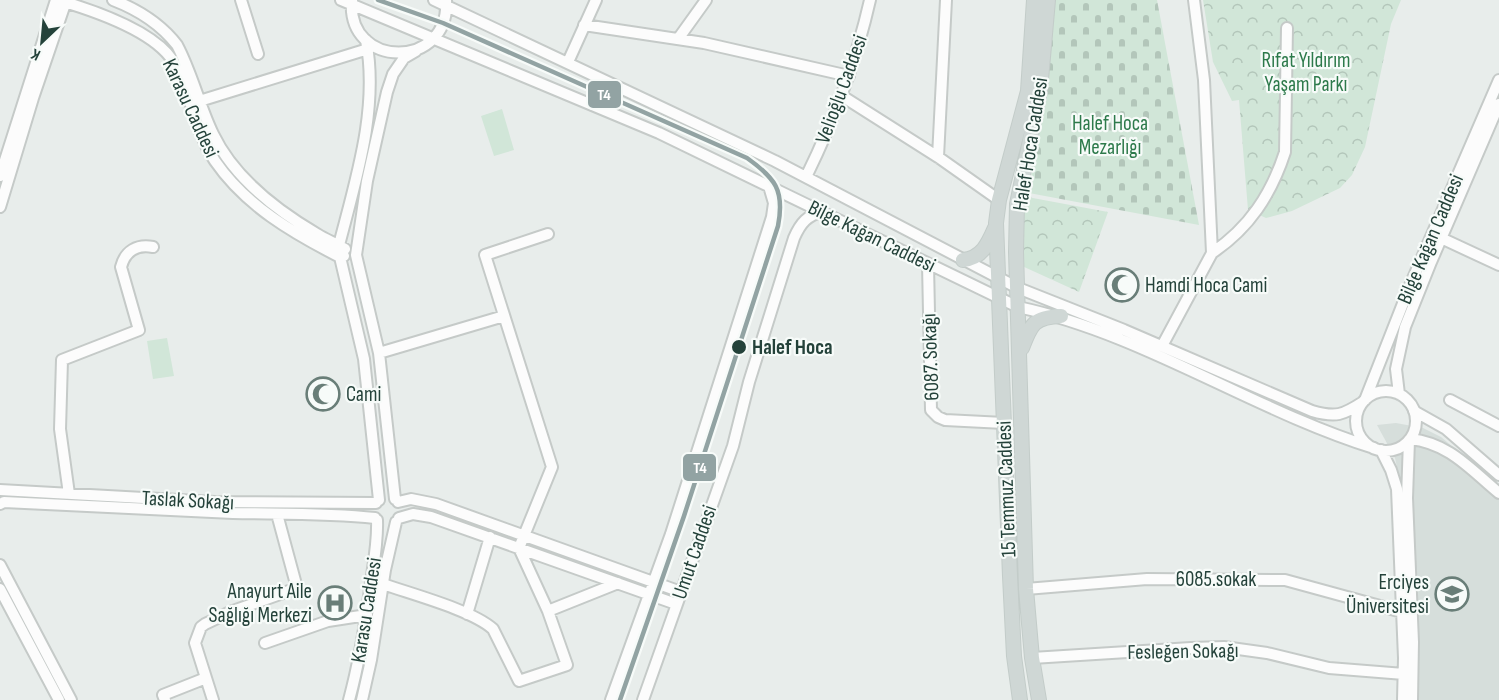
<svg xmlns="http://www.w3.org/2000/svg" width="1499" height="700" font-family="'Sofia Sans Condensed',sans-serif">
	<defs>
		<pattern id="cemetery-stones" width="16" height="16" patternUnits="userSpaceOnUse" patternTransform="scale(1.5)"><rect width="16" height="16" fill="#d1e6d8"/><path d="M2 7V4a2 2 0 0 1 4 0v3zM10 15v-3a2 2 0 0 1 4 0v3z" fill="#b3c6ba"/></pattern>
		<pattern id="park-crowns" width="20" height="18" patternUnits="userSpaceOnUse" patternTransform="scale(1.5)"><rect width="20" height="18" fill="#d1e6d8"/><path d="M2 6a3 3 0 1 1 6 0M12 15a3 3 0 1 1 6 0" fill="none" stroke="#b3c6ba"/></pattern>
	</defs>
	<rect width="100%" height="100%" fill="#e8edeb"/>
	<path fill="#d6dedb" d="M1396,423L1423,428L1441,437L1499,486V700H1407L1402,490L1395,458L1377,425Z"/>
	<path fill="#d1e6d8" d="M502,109L514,150L494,156L481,116Z
		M167,338L174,376L153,379L147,341Z"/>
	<path fill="url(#cemetery-stones)" d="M1054,0H1157L1199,225L1029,193Z"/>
	<path fill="url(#park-crowns)" d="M1203,0H1401L1391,24L1365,147L1352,175L1340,188L1292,211L1266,218L1248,210L1239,100L1232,101L1213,62Z
		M1022,196L1108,212L1079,292L1022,266Z"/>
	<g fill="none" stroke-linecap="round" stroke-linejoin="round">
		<g stroke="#c5cac8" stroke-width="14">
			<path id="minor" d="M58,0C92,10 153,30 173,61C179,69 183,80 186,90C195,115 200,139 215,161C246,206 293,233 340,257L344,256
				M113,0C139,10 160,23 177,45C192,73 199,105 213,134C234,178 276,210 317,234C326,240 336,243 345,249
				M241,0L258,54
				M341,0L659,133L1018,307C1144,334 1252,410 1374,448
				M352,0C346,70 451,70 446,0
				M434,0L775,161L1018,288L1124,330L1312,411C1336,418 1343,415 1363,402
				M584,25L704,43L849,76
				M678,39L706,0
				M366,40C379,108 356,179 339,245L340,257L364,359L379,500
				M568,62L596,0
				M842,96L938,157L999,200
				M193,103L368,49
				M938,157L946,0
				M0,176L56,0
				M806,177C834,120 856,62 870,0
				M0,207L33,98L66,1L68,0
				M1441,238L1499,265
				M1212,253C1249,228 1271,195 1285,152L1287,28
				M928,264L931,410L938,417L945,420L1004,423
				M1162,346L1212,253L1204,80L1194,0
				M379,353L504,316
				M1356 421a30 30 0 1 1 60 0a30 30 0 1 1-60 0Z
				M1399,394L1396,369L1405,327L1431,262L1499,104
				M1365,400L1411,283L1499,80
				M1450,400L1499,426
				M1414,411L1446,429L1499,475
				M1410,439C1449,443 1470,469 1499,493
				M1409,440L1407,498L1413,642L1412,700
				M1381,450L1391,470L1397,489L1404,658L1403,700
				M0,490L215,502L376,503
				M69,494L60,429L62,360L139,330L121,267C125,251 137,244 153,247
				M395,499L379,353L356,255L367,181L387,92L393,74L404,58L416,51
				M398,502L411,499L436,504L681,592
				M0,504L4,502C81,506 157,510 233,513C281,514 328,513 375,518
				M399,518L413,514L431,517L676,604
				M0,565L71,700
				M383,584C411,594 472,610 493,629L519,681L567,665L548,611L519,548L552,467L485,255L548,234
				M0,589L59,700
				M1026,589L1147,579L1285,580L1402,612
				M548,611L618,583
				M467,614L490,537
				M265,643L328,621L367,615
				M1032,658L1191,648L1224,647L1267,653L1329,668L1404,674
				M165,700L163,695L206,678
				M213,700L195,643L201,627L205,624L230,612L297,588L277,514
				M349,700C359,663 365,627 370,589C373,566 378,544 377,520
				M362,700L371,660L385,570L396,522
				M611,700L671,534L772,217L774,203L769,186
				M643,700L733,446L749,382L794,238C801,222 807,216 823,211"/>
		</g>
		<g stroke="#c3ccc9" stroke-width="16">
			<path id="major" d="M963,260C982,258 988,244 995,228
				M1022,348C1031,324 1034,317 1061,316
				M1020,700L1014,656L1010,576L996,223L999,200L1028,91L1034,0
				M1039,700L1032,658L1026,589L1016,252L1017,204L1040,91L1048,0"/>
		</g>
		<use href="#minor" stroke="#fcfcfc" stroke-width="10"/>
		<use href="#major" stroke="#cfd7d5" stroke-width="14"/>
		<g stroke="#f7fbf9" stroke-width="9">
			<path id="tram-1" d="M378,0L443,23L747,158C775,178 785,190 778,226L684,516L620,700"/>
		</g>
		<use href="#tram-1" stroke="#92a3a3" stroke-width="4.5"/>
	</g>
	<defs>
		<g id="mosque-ring" transform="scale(1.725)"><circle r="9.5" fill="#f7fbf9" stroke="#697e78" stroke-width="1.5"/><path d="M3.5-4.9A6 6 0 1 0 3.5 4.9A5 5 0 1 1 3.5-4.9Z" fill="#697e78"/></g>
		<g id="university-ring" transform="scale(1.725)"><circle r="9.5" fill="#f7fbf9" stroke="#697e78" stroke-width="1.5"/><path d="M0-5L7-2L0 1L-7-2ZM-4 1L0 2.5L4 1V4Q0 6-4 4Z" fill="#697e78"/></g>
		<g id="hospital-ring" transform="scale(1.725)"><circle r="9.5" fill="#f7fbf9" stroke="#697e78" stroke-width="1.5"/><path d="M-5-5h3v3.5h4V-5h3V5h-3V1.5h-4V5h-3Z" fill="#697e78"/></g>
	</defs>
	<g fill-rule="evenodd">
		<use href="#mosque-ring" x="1122" y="285"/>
		<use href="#mosque-ring" x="323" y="394"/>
		<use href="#university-ring" x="1452" y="594"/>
		<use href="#hospital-ring" x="335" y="603"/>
	</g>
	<circle fill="#24423a" stroke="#f7fbf9" stroke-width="2" cx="739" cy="347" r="8"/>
	<g text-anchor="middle" stroke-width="4.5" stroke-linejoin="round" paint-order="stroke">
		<g font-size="21" fill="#2d7a4b" stroke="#f7fbf9">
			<text x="1306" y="67">Rıfat Yıldırım<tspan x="1306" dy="24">Yaşam Parkı</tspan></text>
			<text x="1110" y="130">Halef Hoca<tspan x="1110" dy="24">Mezarlığı</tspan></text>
		</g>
		<g font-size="21" fill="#24423a" stroke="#f7fbf9">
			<text transform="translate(841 89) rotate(-70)" y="7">Velioğlu Caddesi</text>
			<text transform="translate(191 108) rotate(65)" y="7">Karasu Caddesi</text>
			<text transform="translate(1030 144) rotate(-81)" y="7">Halef Hoca Caddesi</text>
			<text transform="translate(872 236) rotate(26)" y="7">Bilge Kağan Caddesi</text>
			<text transform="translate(1430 239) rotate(-67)" y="7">Bilge Kağan Caddesi</text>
			<text transform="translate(930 357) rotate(-92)" y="7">6087. Sokağı</text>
			<text transform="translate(1006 489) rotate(-92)" y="7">15 Temmuz Caddesi</text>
			<text transform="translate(188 500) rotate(3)" y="7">Taslak Sokağı</text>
			<text transform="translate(694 552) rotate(-71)" y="7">Umut Caddesi</text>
			<text x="1216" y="586">6085.sokak</text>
			<text transform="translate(366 610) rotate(-81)" y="7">Karasu Caddesi</text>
			<text transform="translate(1183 651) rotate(-1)" y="7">Fesleğen Sokağı</text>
		</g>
		<g font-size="21" fill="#24423a" stroke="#f7fbf9" text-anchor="start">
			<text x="1145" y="292">Hamdi Hoca Cami</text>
			<text x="346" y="401">Cami</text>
			<text x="1429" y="589" text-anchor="end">Erciyes<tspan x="1429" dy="24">Üniversitesi</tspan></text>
			<text x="312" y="598" text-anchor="end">Anayurt Aile<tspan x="312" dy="24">Sağlığı Merkezi</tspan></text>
		</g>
		<g font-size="21" font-weight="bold" fill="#24423a" stroke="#f7fbf9" text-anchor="start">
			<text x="752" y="354">Halef Hoca</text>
		</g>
	</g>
	<g stroke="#f7fbf9" stroke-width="2">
		<rect x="587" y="80" width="35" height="29" rx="6" fill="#92a3a3"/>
		<rect x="682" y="453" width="35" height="29" rx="6" fill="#92a3a3"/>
	</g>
	<g font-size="16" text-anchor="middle" font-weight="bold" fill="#fff">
		<text x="604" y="100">T4</text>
		<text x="700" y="473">T4</text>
	</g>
	<g transform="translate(42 42) rotate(206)" stroke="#f7fbf9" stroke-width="4.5" paint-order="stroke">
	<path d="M0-4.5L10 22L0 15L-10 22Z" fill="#24423a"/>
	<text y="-9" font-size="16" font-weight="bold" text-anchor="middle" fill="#24423a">K</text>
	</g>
</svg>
